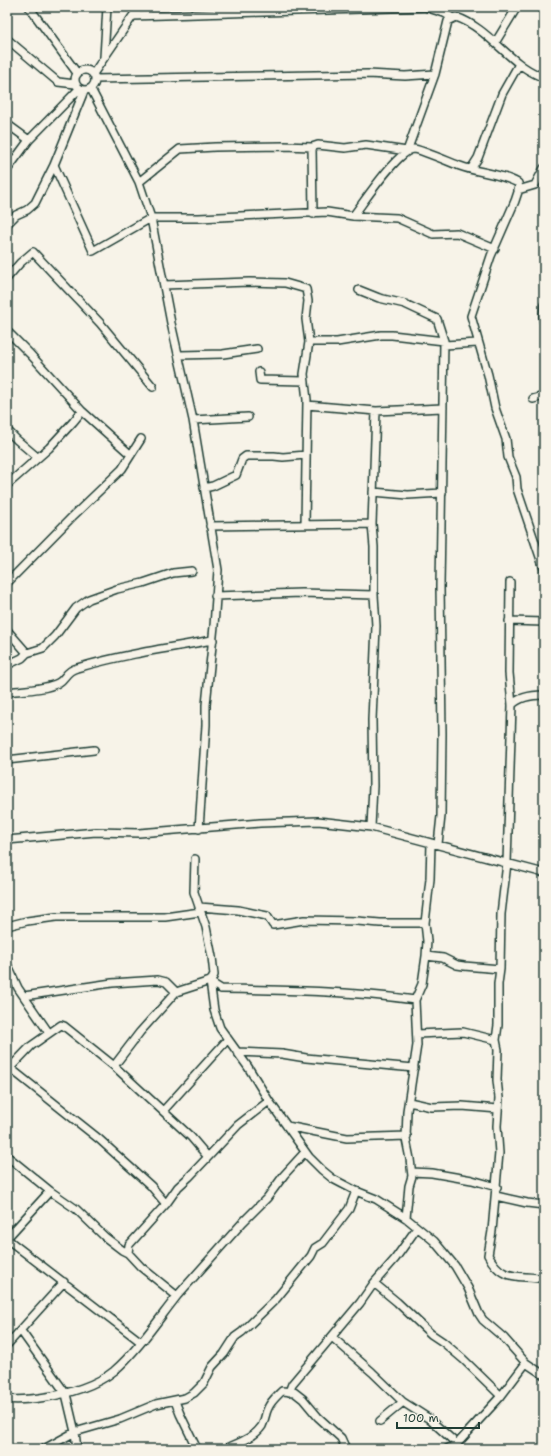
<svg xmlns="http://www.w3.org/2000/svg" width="551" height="1456" font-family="'Shantell Sans',sans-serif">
	<rect width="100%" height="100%" fill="#f7f3e8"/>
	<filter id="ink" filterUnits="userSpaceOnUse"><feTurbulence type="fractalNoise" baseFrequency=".025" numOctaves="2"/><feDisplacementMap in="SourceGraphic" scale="8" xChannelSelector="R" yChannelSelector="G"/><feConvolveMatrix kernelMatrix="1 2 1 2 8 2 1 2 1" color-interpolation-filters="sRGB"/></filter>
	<g filter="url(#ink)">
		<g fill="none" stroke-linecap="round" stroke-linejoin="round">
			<g stroke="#1f3d34" stroke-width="10">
				<path id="minor" d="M29,7L77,73
					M425,7L444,13L453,18
					M133,16L424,7
					M7,39L58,82L75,84
					M495,43L517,7
					M104,57L107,7
					M75 80a10 10 0 1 1 20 0a10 10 0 1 1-20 0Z
					M93,74L139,7
					M95,79L368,74L405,76L435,74
					M91,89L139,182L151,218L171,323L193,420L218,570L214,626L206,705V725L199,829
					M7,124L29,140
					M312,147L313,214
					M54,165L84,91
					M471,169L478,158L502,94L519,64
					M7,170L29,140L79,89
					M139,182L180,149L215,147L284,146L312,147L318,145L345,148L366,145L407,151L435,74L448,21L456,17C480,25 498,47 517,62C525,69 535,74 544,78
					M518,190L535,185L544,168
					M353,216C364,202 398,150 414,149C419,149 452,163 460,166C479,173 500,173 518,183L519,189L515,201L491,256L471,316L488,375L495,408L506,439L508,457L516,477L517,489L544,569
					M7,224L16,215L27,210L35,203L54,165L93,251L151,218H199L327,212L353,216L397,218L433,234L457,233L495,249
					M7,278L20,263L33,252L100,323L153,387
					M164,285L249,282L285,283L306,289L308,301L306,319L309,342L304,374L307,400L305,525
					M359,290L379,298L405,304L437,319L444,341L440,586L442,734L441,816L438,844
					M544,305L543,316L544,324
					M7,331L30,354L82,411L73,422L49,448L7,485
					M309,342H337L381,335H392L444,341
					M444,345L478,343
					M180,355L223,354L257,349
					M259,372L260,380L304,381
					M533,399L544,396
					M307,405L376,411L443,408
					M82,411L131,455
					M193,420L248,417
					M7,430L17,440L37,457
					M204,488L213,486L236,475L242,459L246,456H274L283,457L306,455
					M373,492L408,495L442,493
					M210,526L372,524L376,411
					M7,583L72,517L122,469L141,439
					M215,596L302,593L374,595
					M509,621L544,622
					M7,630L27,653
					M7,665L22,658L27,653L43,648L55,636L76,608L89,599L117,589L143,583L173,573L192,571
					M7,692C23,690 44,690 58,683C66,679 65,671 77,668C121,655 167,648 213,640
					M512,705C520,696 533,695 544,695
					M7,760L94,750
					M371,827L373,786L372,720L376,626L374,595V547L372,524
					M7,840L96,832L139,833L260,823L318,821L371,827L544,873
					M195,859L194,892L206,927L212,957L214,975L211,981L213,984L221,989C286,990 351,991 415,1000
					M199,907L238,910L267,916L273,925L304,920L357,921L380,923H425
					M7,926L27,921L56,917H165L200,912
					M426,956L443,958L457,965L464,966L500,969L501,914L507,863L512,705L509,673L510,582
					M7,964L18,988L49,1033
					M500,969L498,984V1025L496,1040L498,1050L497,1080L499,1098L497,1126L499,1153L492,1231L488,1255C503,1283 518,1274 544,1279
					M210,981L214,1010L220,1028L248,1067L269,1101L309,1157L322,1170L333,1179L356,1191L376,1199L406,1218L434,1241L455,1266L468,1288L479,1314L483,1320L504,1338L526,1363L544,1375
					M24,996L112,983L158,980L166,982L176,992
					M417,1034L463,1032L496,1040
					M237,1052L282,1054L306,1058L414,1068
					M114,1066L140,1032L176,992L210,981L212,979
					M10,1068L99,1139L151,1186L166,1204
					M7,1071L31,1046L61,1025L64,1026L114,1066L191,1137L208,1157L189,1177L178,1187L166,1204L129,1245L128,1253
					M409,1102L432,1107L462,1106L498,1109
					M163,1111L228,1039
					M287,1126L347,1138L407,1136
					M7,1156L50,1191L76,1209L105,1237L122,1250L128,1253L141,1267L177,1296L243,1222L267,1198L284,1175L305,1152
					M208,1157L238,1125L269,1101
					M412,1172L432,1173L472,1180L497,1187
					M496,1196L527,1203L544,1205
					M406,1218L409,1186L412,1176L410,1159L406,1139L407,1111L417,1045L415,1000L422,984L426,956L427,941L425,923L430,879L431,843
					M7,1238L50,1191
					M7,1239L141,1342
					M374,1283L397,1302L431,1334L443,1342L463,1359L501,1396
					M21,1331L66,1394L75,1432L77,1449
					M332,1337L372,1372L403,1402L428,1418L457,1444
					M7,1345L64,1282
					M289,1392L292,1384L360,1303L374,1283L395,1259L417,1228
					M7,1399C20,1401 33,1399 46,1397C68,1394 97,1385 114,1371C138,1350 158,1320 177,1296
					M175,1401L180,1414L197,1449
					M380,1421L403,1402
					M44,1449L75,1432L120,1419L156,1404L185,1398L194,1393L204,1383L212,1367L224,1354L235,1337L242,1332L276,1299L311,1256L315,1248L323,1243L349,1209L356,1191
					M225,1449C238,1443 254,1438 262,1426C265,1420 265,1414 268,1408C271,1401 276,1397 282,1391L294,1392L303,1399L318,1417L341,1438L346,1449
					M447,1449L457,1444L501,1396L526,1363"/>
			</g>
			<use href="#minor" stroke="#f7f3e8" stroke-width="7"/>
		</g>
	</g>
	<rect width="551" height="1456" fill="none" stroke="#f7f3e8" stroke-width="24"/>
	<rect x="12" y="12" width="527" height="1432" fill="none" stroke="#1f3d34" stroke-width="1.5" filter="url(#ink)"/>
	<path d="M397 1422v6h82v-6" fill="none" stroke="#1f3d34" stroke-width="2"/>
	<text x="403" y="1422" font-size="12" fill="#1f3d34" stroke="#f7f3e8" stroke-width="3" paint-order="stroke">100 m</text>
</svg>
